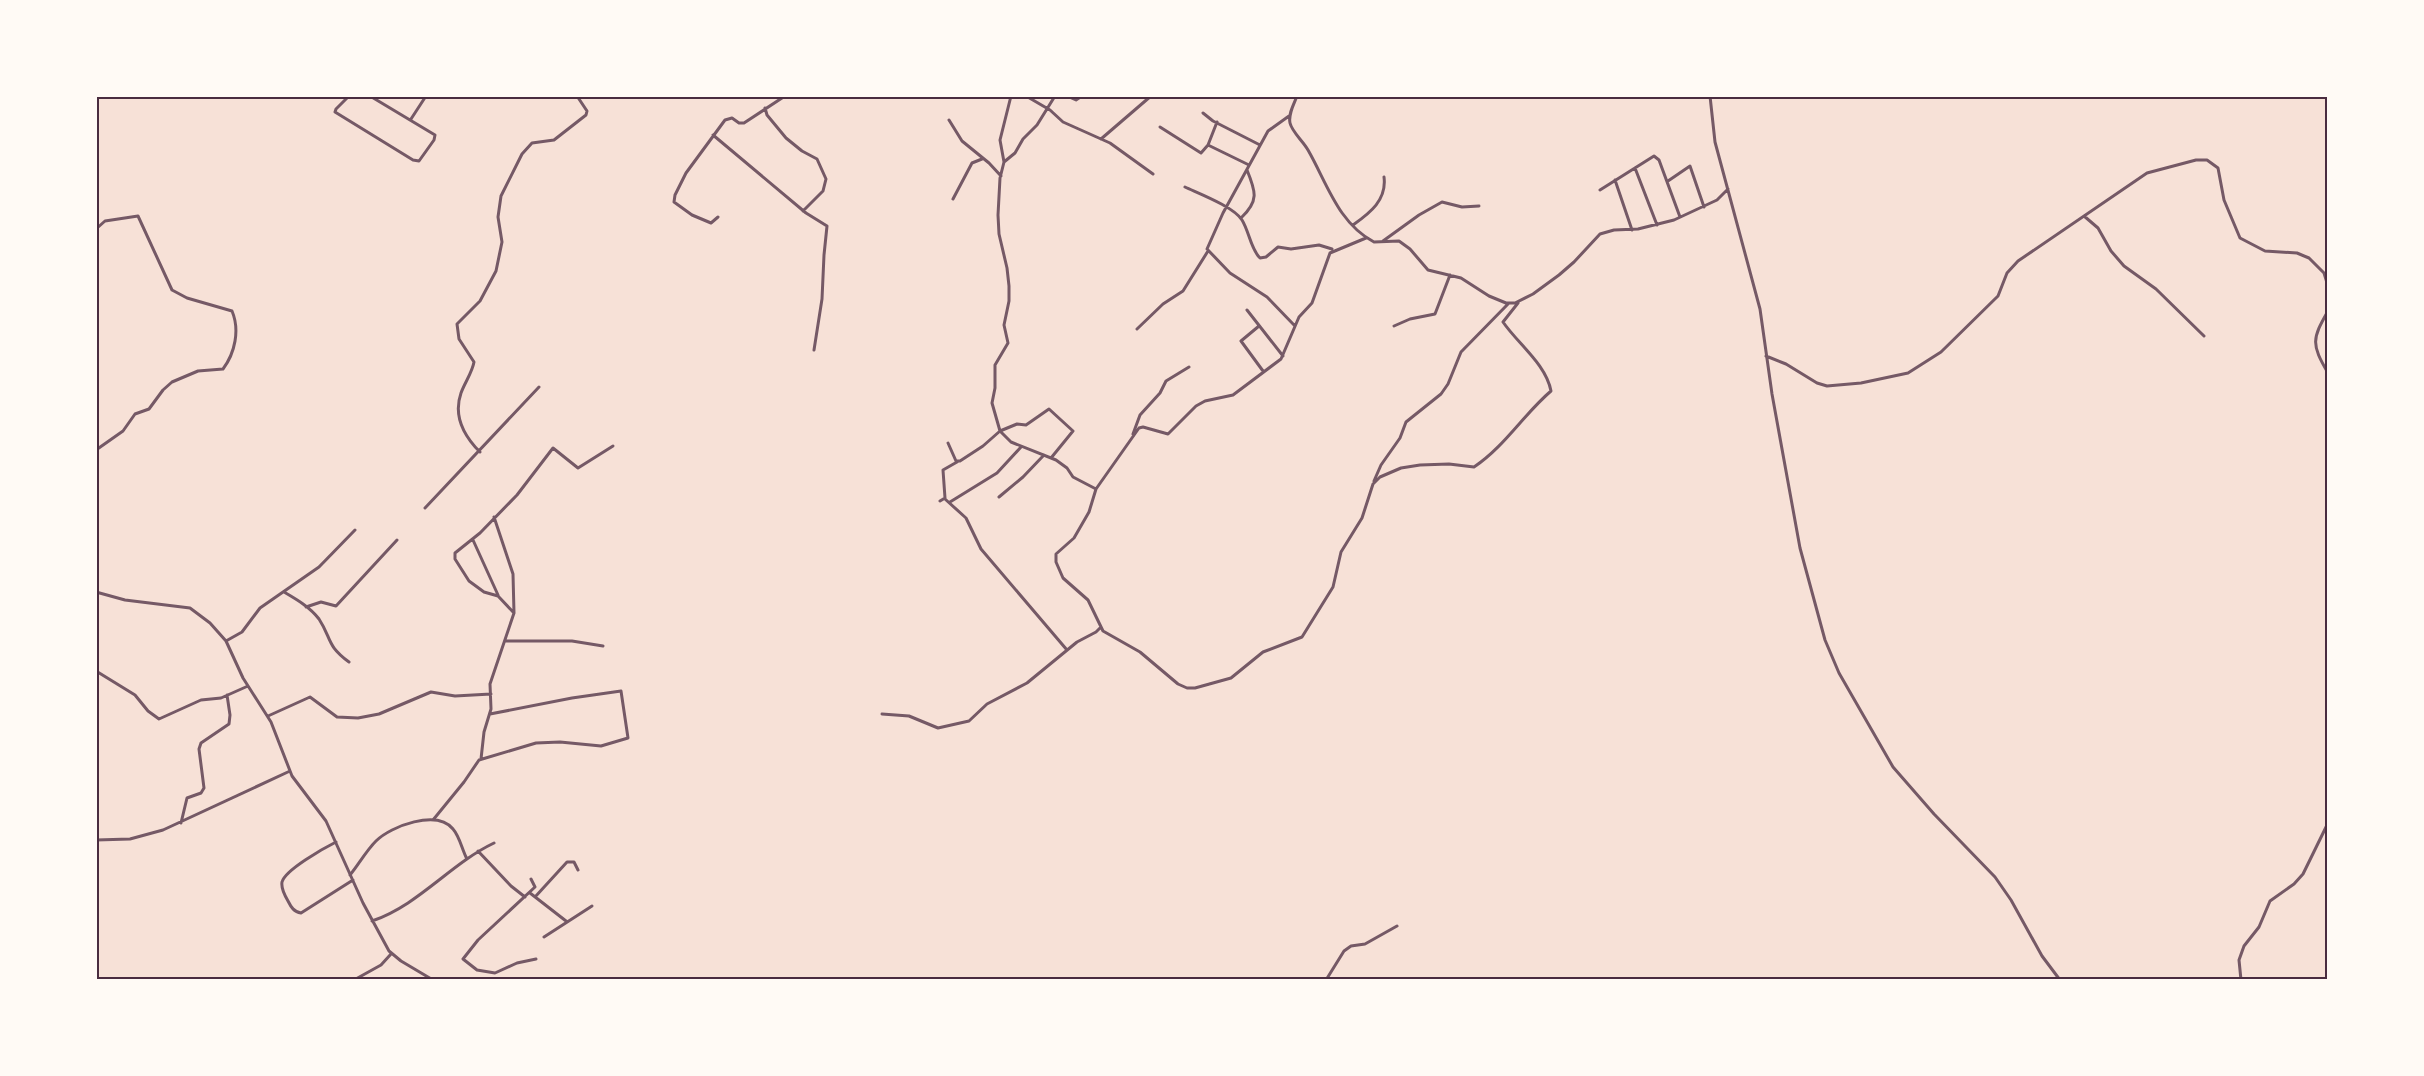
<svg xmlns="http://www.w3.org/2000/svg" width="2424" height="1076" font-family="Inter,sans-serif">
	<rect width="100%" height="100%" fill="#f7e1d7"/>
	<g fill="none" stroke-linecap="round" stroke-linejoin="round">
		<path stroke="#755966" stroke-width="3" d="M349,96L336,109L335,112L413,160L419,161L434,140L435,135L370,96
			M1011,96L1000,140L1004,162L1000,178L998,215L999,234L1007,268L1009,286V301L1004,325L1008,343L995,365V388L992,403L1000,431L1011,442L1056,460L1067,468L1073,477L1096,489
			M1026,96L1050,110L1063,122L1110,143L1153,174
			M1067,96L1076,100L1082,96
			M1297,96C1294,104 1288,114 1290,123C1292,132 1303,141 1308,150C1327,183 1338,223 1374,242L1399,241L1410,249L1428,270L1461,278L1489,296L1506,303H1515L1533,294L1559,275L1574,262L1600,234L1614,230L1638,229L1674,220L1717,200L1728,189
			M1710,96L1715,142L1760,309L1772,394L1800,548L1825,640L1839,673L1893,767L1934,814L1995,877L2011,900L2042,956L2060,980
			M765,108L767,115L786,138L802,151L817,159L826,179L823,191L803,211
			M1203,113L1213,121L1260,145
			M1289,116L1268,131L1223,213L1207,249L1230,273L1267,297L1295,326
			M411,119L426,96
			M949,120L962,141L989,163L1001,176
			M1160,127L1201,153L1208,145L1217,122
			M713,135L806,213L827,226L824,255L822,299L814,350
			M1101,139L1151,96
			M1208,145L1249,165
			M1004,162L1015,153L1023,139L1037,125L1055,96
			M1635,168L1657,225
			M1615,180L1632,230
			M1668,181L1690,166L1704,207
			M1185,187C1200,194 1234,207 1242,220C1249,231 1251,250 1260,258L1266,257L1278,247L1291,249L1319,245L1332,249
			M1600,190L1654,156L1659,160L1680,217
			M953,199L972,163L982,159
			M2084,216L2098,228L2111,251L2124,266L2156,289L2204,336
			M718,217L711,223L692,215L674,202L675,195L686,173L725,120L732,118L739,123H744L785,96
			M1241,218C1259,201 1256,192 1247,170
			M1353,225C1370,213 1387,200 1384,177
			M96,229L105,221L138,216L172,290L187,298L232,311C240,330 235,353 223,369L198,371L172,382L163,390L149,409L135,414L123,431L96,450
			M1366,238L1330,253L1312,303L1299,317L1281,359L1233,395L1205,401L1196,406L1168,434L1143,427L1139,428L1096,489L1089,512L1074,538L1056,554V562L1063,578L1088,600L1103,631L1140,652L1178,684L1187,688H1195L1231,678L1263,652L1302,637L1333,587L1341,552L1362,518L1373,484L1380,477L1401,468L1420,465L1449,464L1474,467C1505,446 1523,415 1551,391C1546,364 1518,344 1503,322L1518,303
			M1383,241L1419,215L1442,202L1462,207L1479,206
			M1247,310L1283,356
			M2328,311C2312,339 2311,344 2328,373
			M1259,326L1241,341L1263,371
			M1394,326L1410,319L1435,314L1450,275
			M1137,329L1163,304L1183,291L1208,251
			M1766,356L1786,364L1817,383L1827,386L1861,383L1908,373L1941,352L1998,296L2007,273L2018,261L2147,173L2196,160H2207L2218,168L2224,200L2240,238L2265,251L2297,253L2309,258L2324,273L2328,286
			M1133,434L1140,415L1160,393L1166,381L1189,367
			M948,443L956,461H960L983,446L1000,431L1017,424L1026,425L1049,409L1073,431L1051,458
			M480,452C464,436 453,416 461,393C465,382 472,373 474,362L459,339L457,324L480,301L496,271L502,242L498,217L501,196L522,154L532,143L554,140L586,115L587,111L577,96
			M1374,481L1381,465L1400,438L1406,422L1441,394L1448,384L1461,352L1508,304
			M999,497L1023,477L1044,455
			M945,499L966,518L981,549L1067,650
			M940,501L945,498L943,470L957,462
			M950,502L997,473L1021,447
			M425,508L539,387
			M473,540L498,595
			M96,592L125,600L190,608L210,623L226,641L243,678L271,722L292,776L326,821L363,903L389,951L401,961L433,980
			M284,592C296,599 310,607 319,619C332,639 326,645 349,662
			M306,607L321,602L336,606L397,540
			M514,613L498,596L484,592L469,581L455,559V553L480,533L517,495L553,448L578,468L613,446
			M226,641L242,632L260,608L319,567L355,530
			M506,641H572L603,646
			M96,671L135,695L148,711L159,719L201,700L221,698L248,686
			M882,714L909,716L938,728L969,721L987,704L1027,683L1077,642L1096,632L1101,627
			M268,716L310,697L337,717L358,718L379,714L431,692L455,696L491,694
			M481,759L484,732L491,709L490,684L514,613L513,574L494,517
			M433,820L464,782L479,760L536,743L560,742L601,746L628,738L621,691L572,698L490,714
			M181,823L187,798L201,793L204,788L199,749L201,743L229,724L230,715L227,695
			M96,840L130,839L163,830L290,771
			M336,842C324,848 285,870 282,882C281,888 285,896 288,901C291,907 294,912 301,913L353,880
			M478,851L511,886L525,897
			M350,875C359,864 366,851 376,841C391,826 437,809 453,829C460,837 462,850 467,859
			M531,879L535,887L478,940L463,959L477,970L495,973L517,963L536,959
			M530,893L566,921
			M535,897L567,862H574L578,870
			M372,921C419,905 450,864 494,843
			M544,937L592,906
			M354,980L381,965L391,954
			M1326,980L1344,951L1351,946L1365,944L1397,926
			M2241,980L2239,960L2244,946L2259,927L2270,901L2294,884L2303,874L2328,823"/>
	</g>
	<rect width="2424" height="1076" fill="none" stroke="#fffaf5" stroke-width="195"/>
	<rect x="98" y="98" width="2228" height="880" fill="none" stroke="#4a2c40" stroke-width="2"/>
</svg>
